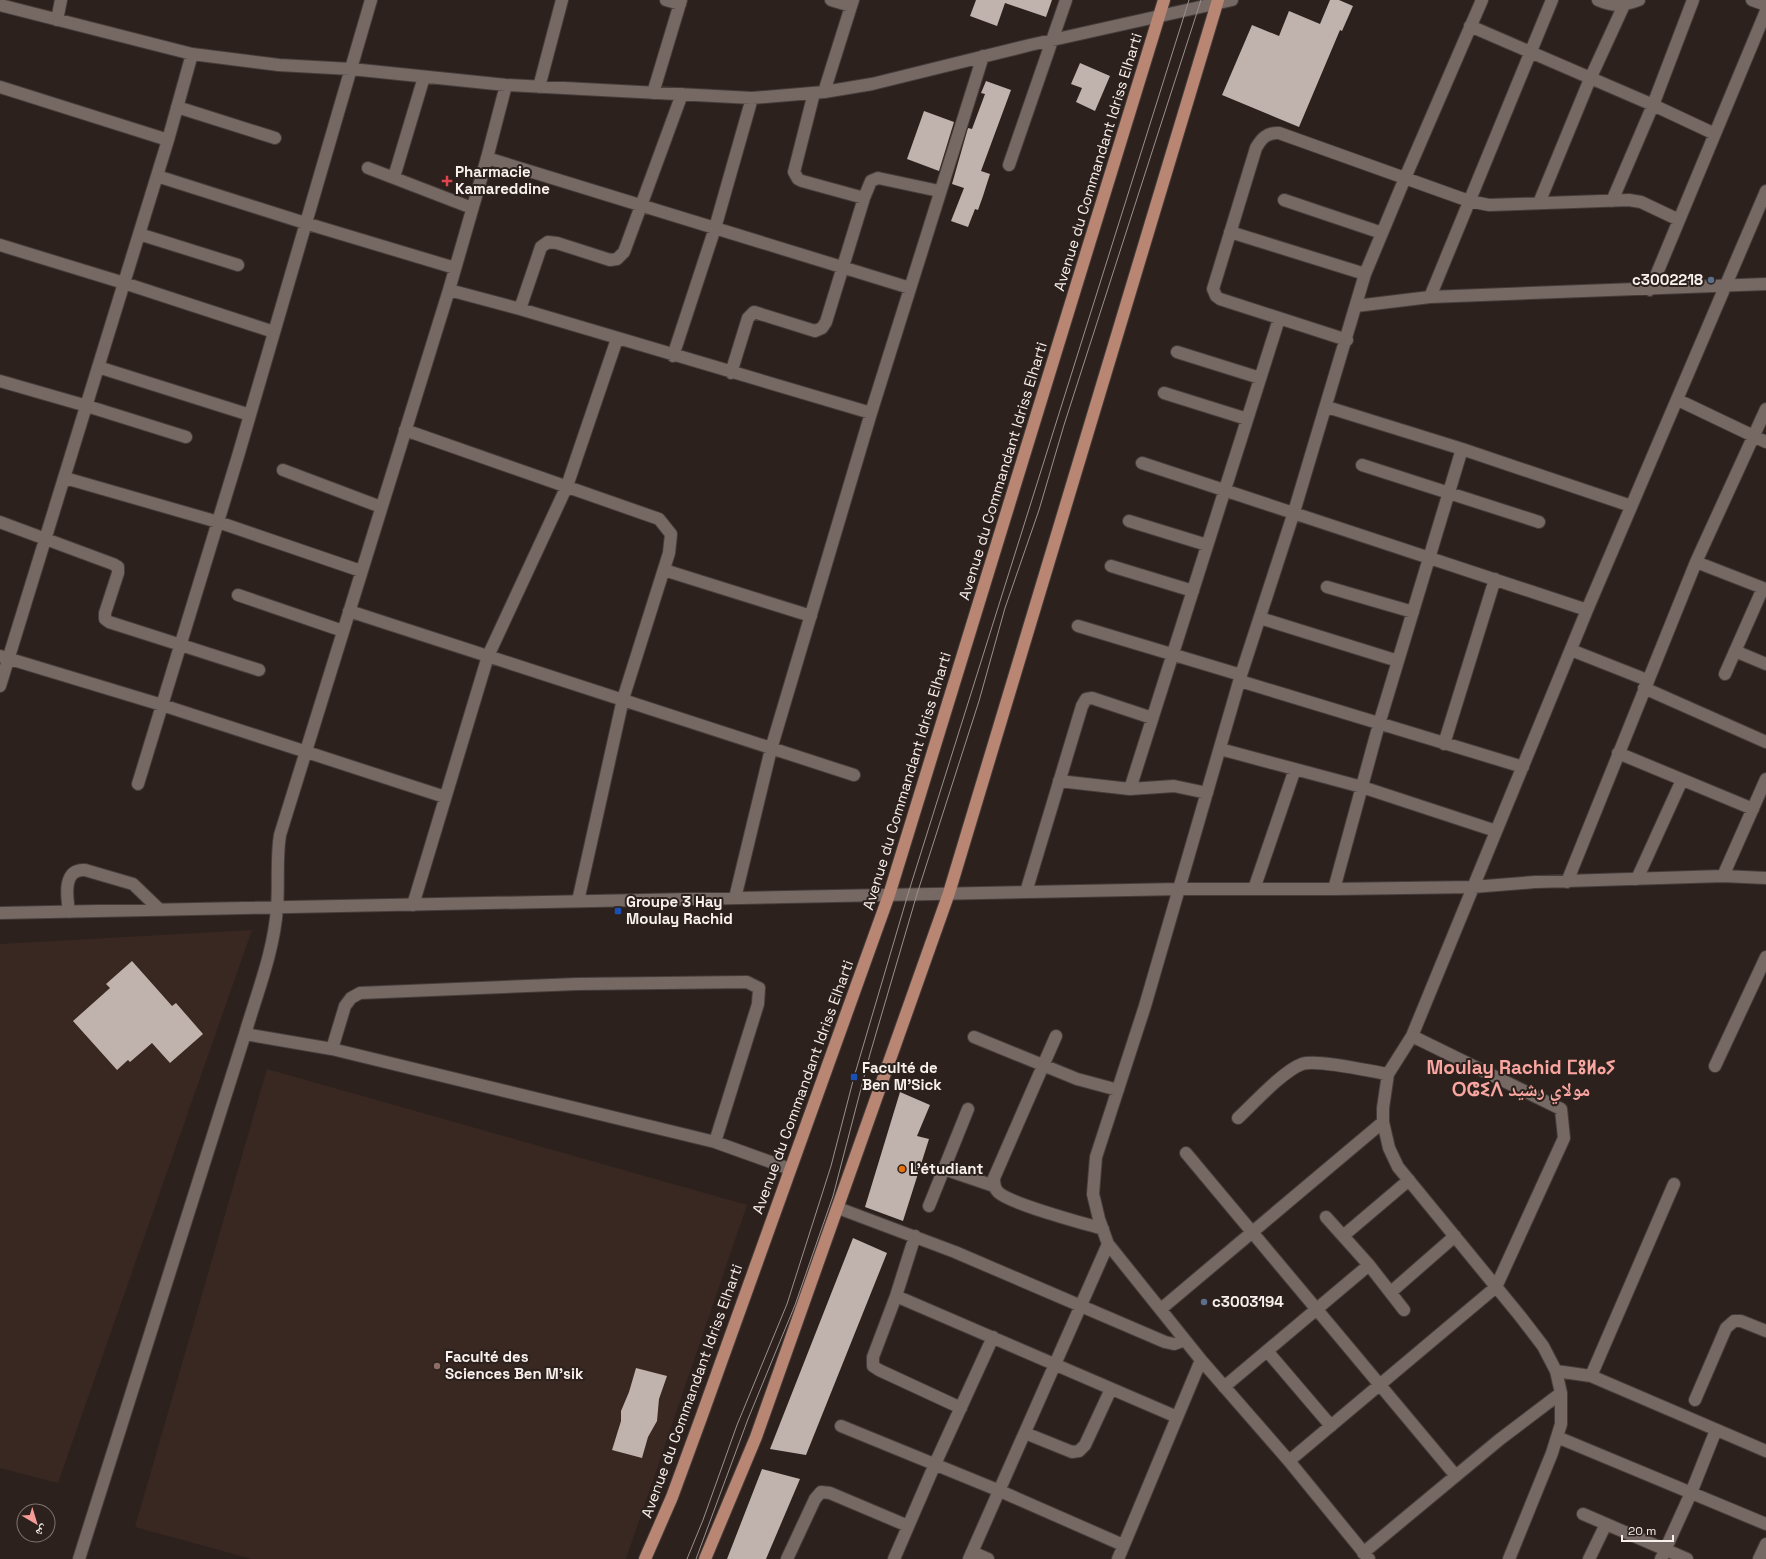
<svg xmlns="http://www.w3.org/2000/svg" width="1766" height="1559" font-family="'Space Grotesk','Noto Naskh Arabic','Noto Sans Tifinagh',sans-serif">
	<rect width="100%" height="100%" fill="#2c211d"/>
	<path fill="#392821" d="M252,930L58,1483L0,1468V944Z
		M267,1069L747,1205L626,1559H252L135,1527Z"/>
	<path fill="#c0b2ac" d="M976,0H1052L1046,17L1005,3L997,26L970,16Z
		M1330,0H1339L1353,6L1342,31L1340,30L1299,127L1222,95L1252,25L1279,36L1289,11L1320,24Z
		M1080,63L1110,76L1095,111L1076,102L1082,88L1071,84Z
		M986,81L1011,90L981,171L990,174L983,196L978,210L975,209L968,227L951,221L964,188L952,184L968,128L972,129L985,94L981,93Z
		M924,111L954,122L939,171L907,159Z
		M132,961L172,1006L176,1003L203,1034L170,1063L152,1043L130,1062L128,1060L117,1070L73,1021L110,988L106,984Z
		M900,1092L930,1105L917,1136L929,1139L903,1221L865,1207Z
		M853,1238L887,1253L806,1455L770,1449Z
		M636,1368L667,1376L659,1399L657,1421L648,1437L642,1458L612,1450L621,1421V1411L629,1392Z
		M762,1469L800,1479L766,1559H727Z"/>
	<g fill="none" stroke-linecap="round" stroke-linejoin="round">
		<g stroke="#463d3a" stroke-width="14">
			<path id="minor" d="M666,0L680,4
				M831,0L851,6
				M1598,0C1614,7 1623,6 1639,0
				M1752,0L1766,5
				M0,5L192,54L279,65L351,69L506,85L752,98L824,92L872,84L1030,45L1232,0
				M57,20L61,0
				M1470,26L1653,105L1715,134
				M0,87L168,140
				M539,87L562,0
				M824,92L853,0
				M653,93L681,0
				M814,93L794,172L798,179L802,181L864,198
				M177,107L275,138
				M487,158L910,288
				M1009,165L1066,0
				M368,168L472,208
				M157,176L305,223L455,268
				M394,177L424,77
				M1284,200L1382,233
				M1612,201L1653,105L1693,0
				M1539,203L1590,79L1624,5
				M1230,232L1365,274
				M139,234L238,265
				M0,245L124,283L274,332
				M449,290L520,309L871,413
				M1650,290L1766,11
				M1430,297L1552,0
				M1356,306L1430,297L1766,284
				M520,309L541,247L548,242L557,243L610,260L617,259L624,252L682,94
				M1347,340L1220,299L1216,296L1213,289L1256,148C1261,139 1267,132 1279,133L1469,201L1489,205L1629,200L1641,202L1679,220
				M1177,352L1260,378
				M673,356L715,228L752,98
				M98,367L250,415
				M731,373L748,318L754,312L815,331L822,328L826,322L864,198L871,181L878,178L939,191
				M0,381L87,406L186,437
				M1164,393L1247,419
				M1678,400L1766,442
				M1327,407L1462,449L1631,506
				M405,430L659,519L671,534L669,553L623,699L578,901
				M1142,463L1587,610
				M1362,465L1539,522
				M283,470L381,507
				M65,478L218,522L361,571
				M1129,521L1207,545
				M0,522L113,564L118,567V573L105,613V619L109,622L259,670
				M1696,562L1763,588L1725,674
				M1111,566L1193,591
				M664,570L811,616
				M1327,587L1413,612
				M238,595L343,631
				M349,611L854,775
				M1260,618L1398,661
				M1078,626L1241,675
				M1571,650L1647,680
				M1735,651L1766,664
				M0,656L162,705L445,797
				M1240,681L1523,767
				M0,686L168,140L192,54
				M1644,688L1766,742
				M1444,744L1495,579
				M1220,749L1362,787L1496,831
				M1618,753L1753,809
				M1059,781L1130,789L1174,786L1207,793
				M138,784L238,456L371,0
				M1130,789L1279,319
				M1723,876L1766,779
				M1637,879L1682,780
				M1567,882L1696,562L1766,409
				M1254,889L1295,769
				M1334,889L1379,724L1462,449
				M1026,892L1082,706L1086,699L1092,698L1152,718
				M735,898L771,749L871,413L983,56
				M413,905L488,656L567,486L617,339
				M69,912C67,897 62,869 85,870L133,884L160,910
				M0,913L1179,889H1334L1473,887L1535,882L1723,876L1766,878
				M245,1034L332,1049L715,1142L790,1169
				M1056,1036L994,1178C994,1183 994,1188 998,1192C1010,1204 1083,1223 1103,1229
				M974,1037L1077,1079L1118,1090
				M332,1049L345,1006L351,998L360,993L577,984L747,982L759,988L758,1004L715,1142
				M1715,1066L1766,957
				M1238,1118C1254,1103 1283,1071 1302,1064C1318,1059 1369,1071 1388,1074
				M1186,1153L1456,1476
				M944,1169L994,1186
				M929,1206L968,1109
				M838,1208L955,1252L1165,1342L1174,1344L1185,1340
				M1326,1217L1369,1265L1404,1310
				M915,1236L896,1296L873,1357V1366L879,1370L961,1408
				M1343,1236L1409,1180
				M1391,1292L1455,1236
				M896,1296L1177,1417
				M1161,1309L1383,1122
				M1267,1351L1331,1426
				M1556,1371L1591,1376L1766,1451
				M1591,1376L1674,1184
				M1224,1387L1369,1265
				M1695,1400L1726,1328L1734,1321H1741L1766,1331
				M841,1426L1000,1491L1123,1545
				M1025,1433L1072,1452L1079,1451L1085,1445L1111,1389
				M1557,1437L1766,1524
				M1289,1461L1496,1287L1564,1138L1561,1109L1412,1036
				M1583,1514L1687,1559
				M972,1552L988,1559
				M1363,1553L1499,1440L1561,1393
				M79,1559L245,1034C257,993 274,951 277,908C279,883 276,859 280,835L449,290L487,158L506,85
				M787,1559L815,1499L821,1492L830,1493L908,1526
				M894,1559L935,1464L993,1337
				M969,1559L1108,1244
				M1118,1559L1201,1360
				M1369,1559L1289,1461L1201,1360L1108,1244L1099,1219L1093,1194L1096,1157L1145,1006L1241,675L1294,512L1365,274L1405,178L1482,0
				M1509,1559L1552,1453L1561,1424V1393L1556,1371L1543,1346L1520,1316L1398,1167L1389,1148L1383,1122V1108L1388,1074L1412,1036L1587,610L1766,191
				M1589,1559L1606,1524
				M1661,1559L1691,1493L1716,1430
				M1759,1559L1766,1544"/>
		</g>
		<g stroke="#463d3a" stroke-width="14">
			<path id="major" d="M645,1559L672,1497L701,1418L889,895L1164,0
				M705,1559L756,1437L949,893L1218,0"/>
		</g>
		<use href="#minor" stroke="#766964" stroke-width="12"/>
		<use href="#major" stroke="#b98674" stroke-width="12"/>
		<path stroke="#9a908d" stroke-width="1" d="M687,1559L703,1520L737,1425L787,1304L831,1166L854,1077L908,894L1189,0
			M696,1559L748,1419L795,1305L833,1196L870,1054L917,894L979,701L1005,608L1039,510L1064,425L1201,0"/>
	</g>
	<path fill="#e0444e" stroke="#2c211d" stroke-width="1.5" d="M445 175h4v4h4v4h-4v4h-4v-4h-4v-4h4z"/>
	<g fill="#5c6f8a" stroke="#2c211d" stroke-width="1.5">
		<circle cx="1711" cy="280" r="4"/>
		<circle cx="1204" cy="1302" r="4"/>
	</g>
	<g fill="#1a4fb4" stroke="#2c211d" stroke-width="1.5">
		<rect x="614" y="907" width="8" height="8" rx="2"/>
		<rect x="850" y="1073" width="8" height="8" rx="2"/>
	</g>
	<circle fill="#e8710a" stroke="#2c211d" stroke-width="1.5" cx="902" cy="1169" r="4"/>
	<circle fill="#8d6e63" stroke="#2c211d" stroke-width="1.5" cx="437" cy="1366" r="4"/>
	<g text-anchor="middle" stroke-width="4" stroke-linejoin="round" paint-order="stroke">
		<g font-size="15" fill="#f8f0ed" stroke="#2c211d">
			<text transform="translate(1098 162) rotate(-73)" y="5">Avenue du Commandant Idriss Elharti</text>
			<text transform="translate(1003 471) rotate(-73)" y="5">Avenue du Commandant Idriss Elharti</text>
			<text transform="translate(907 781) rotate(-73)" y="5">Avenue du Commandant Idriss Elharti</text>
			<text transform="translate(803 1087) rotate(-70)" y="5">Avenue du Commandant Idriss Elharti</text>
			<text transform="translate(692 1391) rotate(-70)" y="5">Avenue du Commandant Idriss Elharti</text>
		</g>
		<g font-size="15" font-weight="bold" fill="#f8f0ed" stroke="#2c211d" text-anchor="start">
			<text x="455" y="177">Pharmacie<tspan x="455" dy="17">Kamareddine</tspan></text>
			<text x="1703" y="285" text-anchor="end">c3002218</text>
			<text x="626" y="907">Groupe 3 Hay<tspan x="626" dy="17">Moulay Rachid</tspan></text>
			<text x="862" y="1073">Faculté de<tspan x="862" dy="17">Ben M'Sick</tspan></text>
			<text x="910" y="1174">L'étudiant</text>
			<text x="1212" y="1307">c3003194</text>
			<text x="445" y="1362">Faculté des<tspan x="445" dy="17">Sciences Ben M'sik</tspan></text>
		</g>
		<g font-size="19" font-weight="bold" fill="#f9a6a0" stroke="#2c211d">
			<text x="1521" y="1074">Moulay Rachid ⵎⵓⵍⴰⵢ<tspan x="1521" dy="22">ⵔⵛⵉⴷ مولاي رشيد</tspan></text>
		</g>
	</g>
	<g transform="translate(36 1523) rotate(142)"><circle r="19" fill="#2c211d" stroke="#7e7470"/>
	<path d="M0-3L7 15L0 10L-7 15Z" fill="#f59c96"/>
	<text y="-6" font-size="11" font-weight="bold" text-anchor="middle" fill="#f8f0ed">ش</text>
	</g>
	<path d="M1622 1535v6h51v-6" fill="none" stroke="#f8f0ed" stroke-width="2"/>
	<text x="1628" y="1535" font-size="12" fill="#f8f0ed" stroke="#2c211d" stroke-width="3" paint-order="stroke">20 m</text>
</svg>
